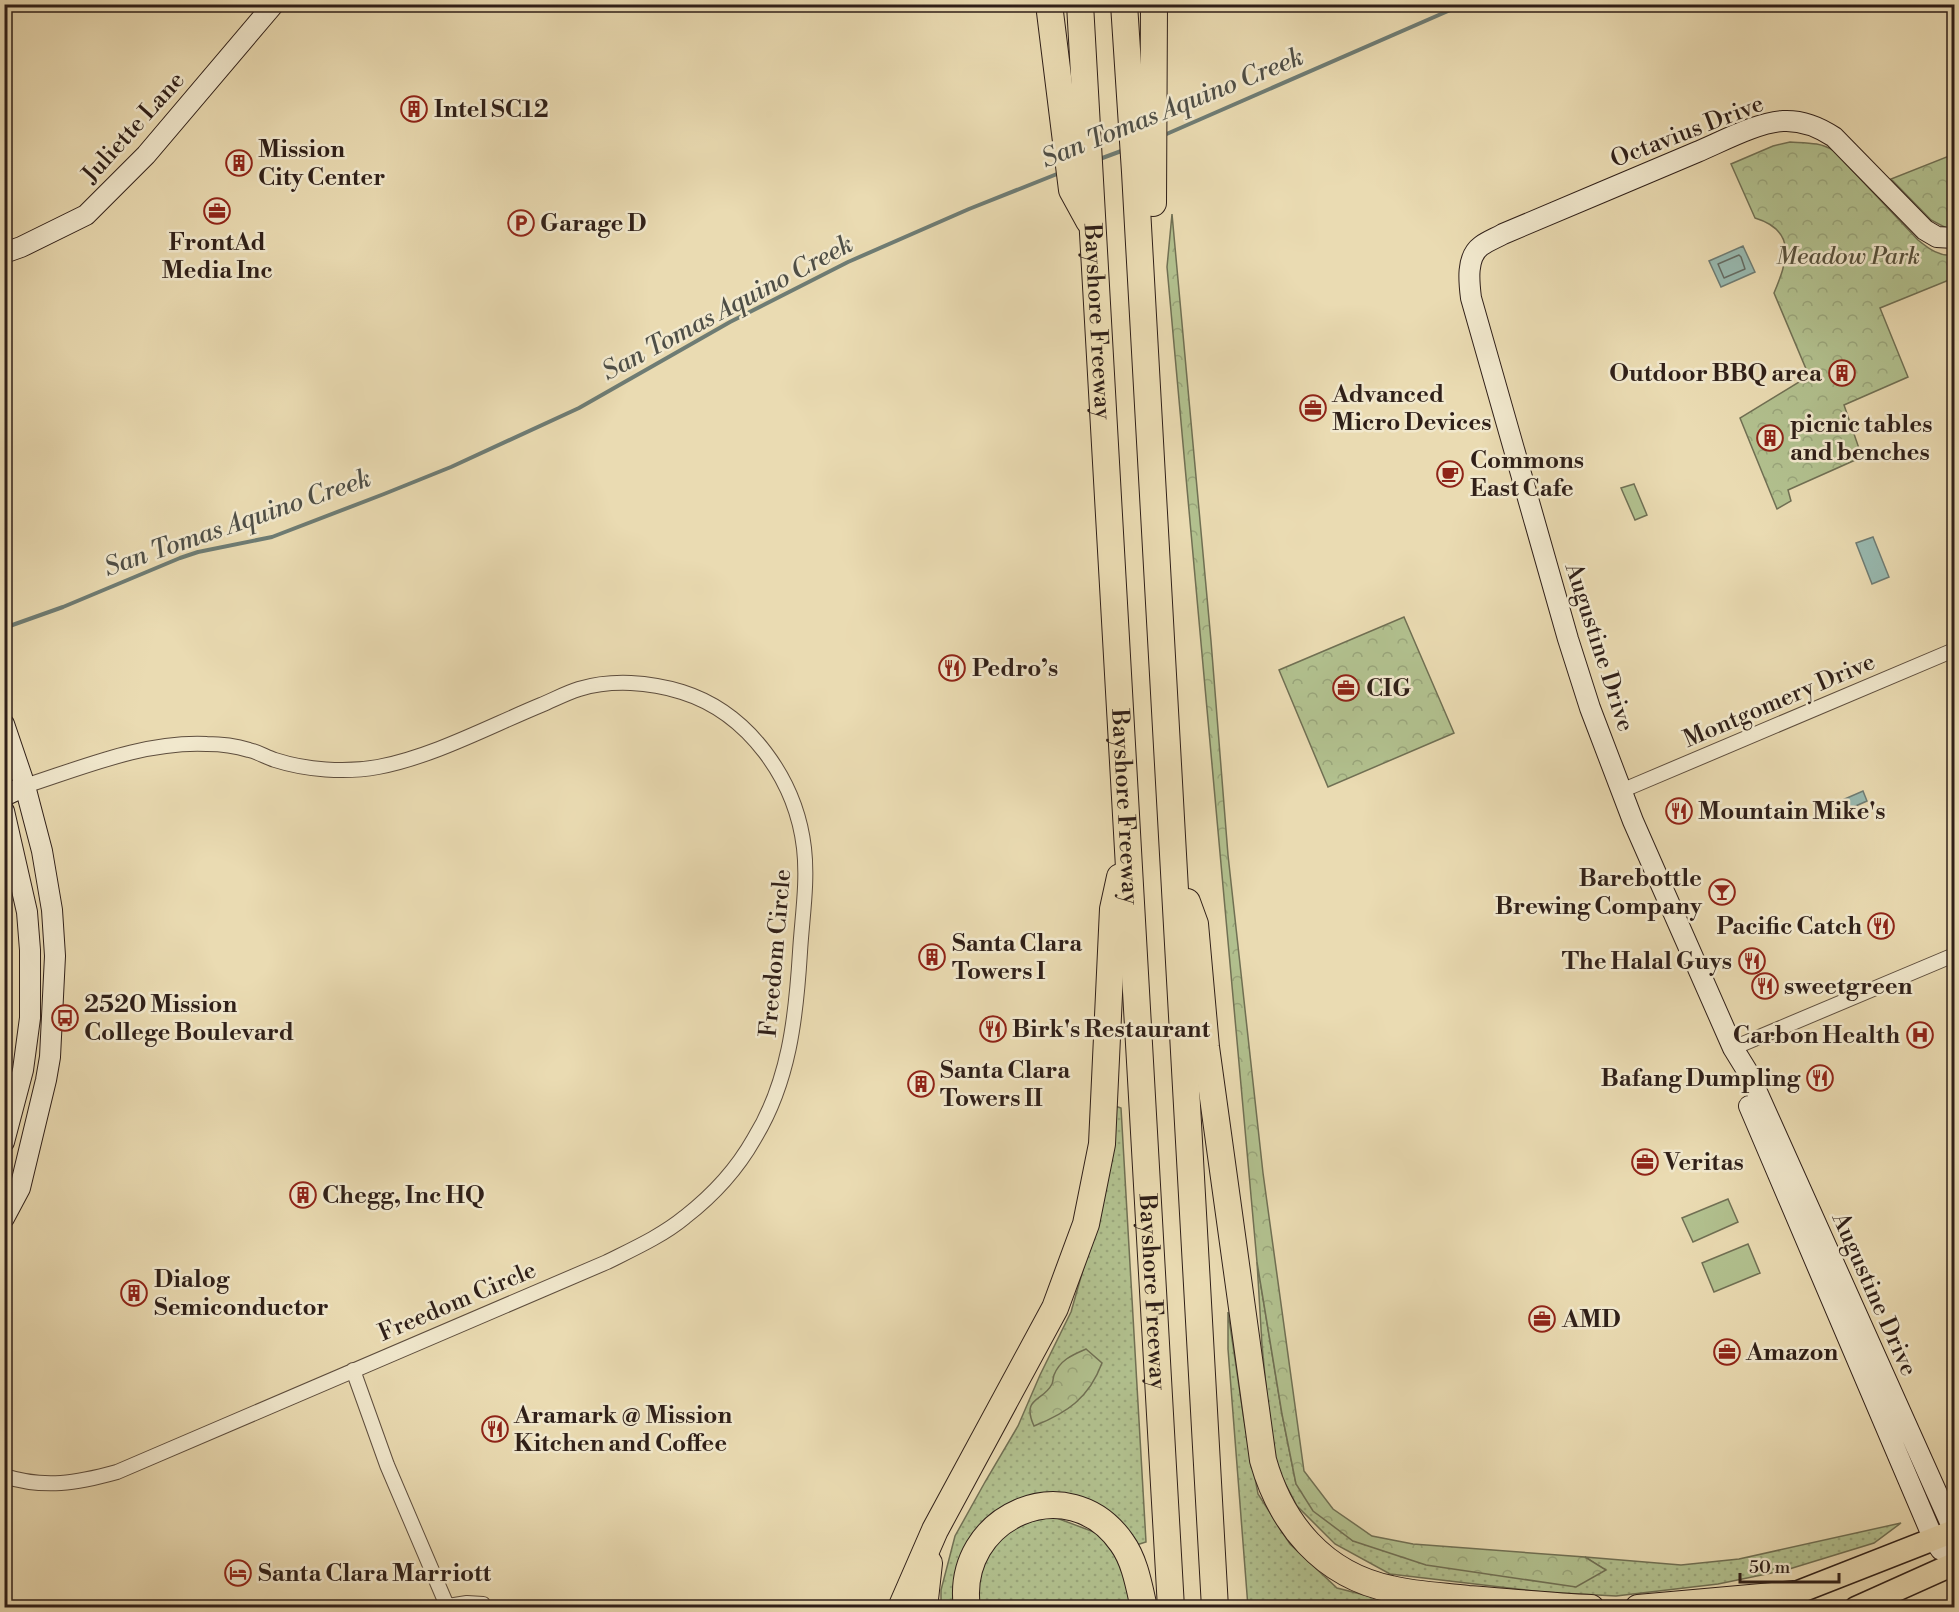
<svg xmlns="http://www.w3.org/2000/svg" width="1959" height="1612" font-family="'Libre Bodoni',serif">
	<defs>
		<pattern id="grass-dots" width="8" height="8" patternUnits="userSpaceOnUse" patternTransform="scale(1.5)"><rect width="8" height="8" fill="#b2c18f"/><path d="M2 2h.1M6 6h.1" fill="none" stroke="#99a57b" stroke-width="1.8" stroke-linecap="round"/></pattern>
		<pattern id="forest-crowns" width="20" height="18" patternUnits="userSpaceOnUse" patternTransform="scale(1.5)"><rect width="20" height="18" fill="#b2c18f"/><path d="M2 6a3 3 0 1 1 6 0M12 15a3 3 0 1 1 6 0" fill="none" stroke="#99a57b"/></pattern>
	</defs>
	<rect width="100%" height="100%" fill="#eadbb2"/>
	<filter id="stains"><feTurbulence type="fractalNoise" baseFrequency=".00333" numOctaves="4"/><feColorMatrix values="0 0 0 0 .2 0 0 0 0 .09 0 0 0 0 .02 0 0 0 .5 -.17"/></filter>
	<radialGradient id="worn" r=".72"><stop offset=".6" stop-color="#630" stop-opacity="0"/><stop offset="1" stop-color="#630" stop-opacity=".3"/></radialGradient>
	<path fill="url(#grass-dots)" stroke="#707054" stroke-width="1.5" d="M1115,1106L1121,1108L1146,1542L1133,1546L1114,1519L992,1515L964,1549L955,1586L959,1607H941V1590L955,1536L985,1482L1018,1426L1040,1375L1071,1312L1100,1210Z
		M1257,1262L1282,1414L1296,1484L1353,1541L1605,1570L1585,1557L1681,1565L1739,1559L1901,1523L1874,1543L1786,1570L1718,1584L1616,1596L1542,1592L1390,1574L1335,1544L1297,1506L1273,1460L1262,1345Z
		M1228,1312L1244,1420L1258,1494L1290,1544L1337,1588L1412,1607H1248L1228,1349Z
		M1054,1517L1102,1535L1118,1555L1133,1607L977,1608C977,1600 976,1591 977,1583C981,1542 1016,1521 1054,1517Z"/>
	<path fill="url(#forest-crowns)" stroke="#707054" stroke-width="1.5" d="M1790,142C1806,143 1821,142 1834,151L1918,240C1929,249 1940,257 1954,255V278L1880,308L1908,377L1844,405L1862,457L1788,490L1791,501L1777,509L1740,418L1809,376L1774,293C1787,262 1798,231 1755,218L1731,164L1773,146Z
		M1954,154V229L1950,230L1931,220L1891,179Z
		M1172,214L1211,641L1228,855L1263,1173L1304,1471L1333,1509L1372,1536L1413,1544L1585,1557L1606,1570L1576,1587L1426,1565L1353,1541L1313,1511L1296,1484L1282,1414L1257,1262L1167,267Z
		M1404,617L1454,733L1328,787L1279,670Z
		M1086,1349L1102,1363C1089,1398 1067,1413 1034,1426C1021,1397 1043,1402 1052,1384C1053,1382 1053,1378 1054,1375C1060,1360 1072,1355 1086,1349Z"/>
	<path fill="#b2c18f" stroke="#707054" stroke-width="1.5" d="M1634,484L1647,515L1635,520L1621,488Z
		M1728,1199L1738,1222L1693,1242L1682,1218Z
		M1748,1244L1760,1273L1714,1292L1702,1263Z"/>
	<path fill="#98bab1" stroke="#6e7c74" stroke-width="1.5" d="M1743,246L1755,272L1721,287L1709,261Z
		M1873,537L1889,577L1872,584L1856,543Z
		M1863,791L1867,801L1835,815L1831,805Z"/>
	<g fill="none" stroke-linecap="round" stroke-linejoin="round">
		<path stroke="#646c64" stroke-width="1.5" d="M1739,255L1741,257L1745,269L1724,278L1718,264Z"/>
		<path stroke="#6e7c74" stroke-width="4" d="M1162,136L1464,4
			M1097,160L1124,150
			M4,628L63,607L180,558L198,552L272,537L384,494L451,467L579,408L730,322L848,262L969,209L1062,172"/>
		<g stroke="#5e4e3e" stroke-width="16">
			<path id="street" d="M1621,791L1954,650
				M1733,1048L1954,955
				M353,1370L387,1465L448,1608
				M4,1476C45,1489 77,1483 117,1472L607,1262C633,1249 662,1236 685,1217C712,1196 737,1169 754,1139C789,1082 796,1018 800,952C802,918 808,882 804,848C796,780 749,713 682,692C650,682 612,679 579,689C566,693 553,700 541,705C490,726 432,757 378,767C345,773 306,770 275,760C266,757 258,752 249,750C236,746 220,744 207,744C145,741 84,767 25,786
				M448,1606L467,1603L483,1604L485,1608"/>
		</g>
		<g stroke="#2f1f18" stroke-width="22">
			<path id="secondary" d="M4,253L21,247L86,215L146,155L274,4
				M4,724L25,786L42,851L52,910L55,956L50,1057L46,1080L20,1188L4,1218
				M4,796L25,786
				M4,811L27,912L30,950V1018L23,1070L4,1142
				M1749,1106L1934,1540L1941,1550
				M1953,1565L1954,1531L1749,1074L1733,1048L1633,821L1590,708L1568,639L1471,298C1469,282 1466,257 1481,246C1488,241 1496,238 1503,234C1568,207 1632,179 1697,152C1721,142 1758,122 1783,121C1802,120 1819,127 1834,137L1925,230L1937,237L1954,238"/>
		</g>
		<g stroke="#2f1f18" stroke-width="25">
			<path id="primary" d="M1778,1600L1954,1531
				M1856,1608L1954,1564"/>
		</g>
		<g stroke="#2f1f18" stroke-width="28">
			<g id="highway">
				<path d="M1049,4L1072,190L1089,221"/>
				<path id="s1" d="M1080,4L1171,1608"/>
				<path d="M1124,4L1135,172L1215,1608"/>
				<path d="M1153,203L1154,4"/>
				<path d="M1187,902L1195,924L1206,1047L1263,1460C1281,1524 1323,1575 1391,1589C1416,1595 1442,1596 1468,1599C1509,1602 1550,1606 1591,1608"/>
				<path d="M901,1608L935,1530L1055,1308L1086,1224L1102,1144L1113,909L1120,877"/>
				<path d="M924,1608L929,1563"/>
				<path d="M967,1608C954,1516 1069,1466 1122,1543C1135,1561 1139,1586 1144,1608"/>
				<path d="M1638,1608L1794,1594"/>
			</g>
		</g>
		<use href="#street" stroke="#f1e8cd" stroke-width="14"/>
		<use href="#secondary" stroke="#f1e8cd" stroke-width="20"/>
		<use href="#primary" stroke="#eadbb2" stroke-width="22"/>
		<use href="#highway" stroke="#eadbb2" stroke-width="26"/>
	</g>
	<defs>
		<g id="building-ring" transform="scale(1.35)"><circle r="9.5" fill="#f1e8cd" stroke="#8f2418" stroke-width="1.5"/><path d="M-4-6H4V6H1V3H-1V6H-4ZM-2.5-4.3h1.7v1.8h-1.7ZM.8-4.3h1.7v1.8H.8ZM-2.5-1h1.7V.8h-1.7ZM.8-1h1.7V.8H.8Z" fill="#8f2418"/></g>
		<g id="office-ring" transform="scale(1.35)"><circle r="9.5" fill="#f1e8cd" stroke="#8f2418" stroke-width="1.5"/><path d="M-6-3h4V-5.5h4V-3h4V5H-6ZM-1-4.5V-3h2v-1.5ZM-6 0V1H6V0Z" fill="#8f2418"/></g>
		<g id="parking-ring" transform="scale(1.35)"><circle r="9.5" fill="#f1e8cd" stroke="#8f2418" stroke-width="1.5"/><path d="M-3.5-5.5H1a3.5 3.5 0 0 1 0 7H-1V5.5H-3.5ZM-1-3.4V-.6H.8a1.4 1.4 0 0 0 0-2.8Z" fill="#8f2418"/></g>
		<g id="cafe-ring" transform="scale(1.35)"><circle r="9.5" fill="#f1e8cd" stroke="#8f2418" stroke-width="1.5"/><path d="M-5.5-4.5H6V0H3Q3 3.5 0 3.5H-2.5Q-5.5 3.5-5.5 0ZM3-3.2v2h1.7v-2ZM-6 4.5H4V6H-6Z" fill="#8f2418"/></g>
		<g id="restaurant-ring" transform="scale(1.35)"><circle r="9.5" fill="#f1e8cd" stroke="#8f2418" stroke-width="1.5"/><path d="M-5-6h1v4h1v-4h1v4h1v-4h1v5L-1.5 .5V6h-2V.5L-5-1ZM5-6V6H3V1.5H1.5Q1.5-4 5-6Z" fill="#8f2418"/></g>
		<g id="bar-ring" transform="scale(1.35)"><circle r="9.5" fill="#f1e8cd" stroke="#8f2418" stroke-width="1.5"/><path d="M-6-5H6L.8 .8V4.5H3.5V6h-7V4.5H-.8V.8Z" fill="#8f2418"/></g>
		<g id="bus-ring" transform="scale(1.35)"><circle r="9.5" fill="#f1e8cd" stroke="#8f2418" stroke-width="1.5"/><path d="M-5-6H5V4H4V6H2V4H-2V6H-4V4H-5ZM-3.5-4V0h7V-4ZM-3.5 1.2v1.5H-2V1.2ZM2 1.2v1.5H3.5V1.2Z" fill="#8f2418"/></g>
		<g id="hospital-ring" transform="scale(1.35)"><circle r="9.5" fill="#f1e8cd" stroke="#8f2418" stroke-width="1.5"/><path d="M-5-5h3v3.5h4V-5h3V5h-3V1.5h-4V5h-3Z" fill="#8f2418"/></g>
		<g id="hotel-ring" transform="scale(1.35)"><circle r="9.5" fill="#f1e8cd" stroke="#8f2418" stroke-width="1.5"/><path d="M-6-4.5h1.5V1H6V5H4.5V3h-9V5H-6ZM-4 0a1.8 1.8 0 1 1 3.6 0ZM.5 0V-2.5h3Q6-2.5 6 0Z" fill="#8f2418"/></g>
	</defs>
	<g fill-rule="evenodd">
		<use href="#building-ring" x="414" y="109"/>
		<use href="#building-ring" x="239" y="163"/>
		<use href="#office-ring" x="217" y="211"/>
		<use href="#parking-ring" x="521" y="223"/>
		<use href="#building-ring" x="1842" y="373"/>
		<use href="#office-ring" x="1313" y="408"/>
		<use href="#building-ring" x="1770" y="438"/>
		<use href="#cafe-ring" x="1450" y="474"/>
		<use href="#restaurant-ring" x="952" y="668"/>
		<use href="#office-ring" x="1346" y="688"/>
		<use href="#restaurant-ring" x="1679" y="811"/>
		<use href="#bar-ring" x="1722" y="892"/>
		<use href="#restaurant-ring" x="1881" y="926"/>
		<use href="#building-ring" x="932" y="957"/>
		<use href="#restaurant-ring" x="1752" y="961"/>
		<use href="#restaurant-ring" x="1765" y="986"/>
		<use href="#bus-ring" x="65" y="1018"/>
		<use href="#restaurant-ring" x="993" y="1029"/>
		<use href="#hospital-ring" x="1920" y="1035"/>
		<use href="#restaurant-ring" x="1820" y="1078"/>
		<use href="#building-ring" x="921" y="1084"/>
		<use href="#office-ring" x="1645" y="1162"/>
		<use href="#building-ring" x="303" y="1195"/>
		<use href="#building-ring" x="134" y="1293"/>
		<use href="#office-ring" x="1542" y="1319"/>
		<use href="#office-ring" x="1727" y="1352"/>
		<use href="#restaurant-ring" x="495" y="1429"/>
		<use href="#hotel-ring" x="238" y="1573"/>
	</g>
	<g text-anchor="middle" stroke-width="5" stroke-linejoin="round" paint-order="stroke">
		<g font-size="24" font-weight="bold" fill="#2f1f18" stroke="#f1e8cd" text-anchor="start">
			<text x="434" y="117">Intel SC12</text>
			<text x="258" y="157">Mission<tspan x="258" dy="28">City Center</tspan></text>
			<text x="540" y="231">Garage D</text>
			<text x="217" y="250" text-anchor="middle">FrontAd<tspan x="217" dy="28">Media Inc</tspan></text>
			<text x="1822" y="381" text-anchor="end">Outdoor BBQ area</text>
			<text x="1332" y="402">Advanced<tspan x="1332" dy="28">Micro Devices</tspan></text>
			<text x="1790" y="432">picnic tables<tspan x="1790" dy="28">and benches</tspan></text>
			<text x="1470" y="468">Commons<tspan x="1470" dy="28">East Cafe</tspan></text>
			<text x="972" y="676">Pedro’s</text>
			<text x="1366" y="696">CIG</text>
			<text x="1698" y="819">Mountain Mike's</text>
			<text x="1702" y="886" text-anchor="end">Barebottle<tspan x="1702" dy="28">Brewing Company</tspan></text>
			<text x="1862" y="934" text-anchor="end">Pacific Catch</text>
			<text x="952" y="951">Santa Clara<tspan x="952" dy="28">Towers I</tspan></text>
			<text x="1732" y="969" text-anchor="end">The Halal Guys</text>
			<text x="1784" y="994">sweetgreen</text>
			<text x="84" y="1012">2520 Mission<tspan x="84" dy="28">College Boulevard</tspan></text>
			<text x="1012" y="1037">Birk's Restaurant</text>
			<text x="1900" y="1043" text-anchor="end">Carbon Health</text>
			<text x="940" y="1078">Santa Clara<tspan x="940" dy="28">Towers II</tspan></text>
			<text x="1800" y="1086" text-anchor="end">Bafang Dumpling</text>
			<text x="1664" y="1170">Veritas</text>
			<text x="322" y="1203">Chegg, Inc HQ</text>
			<text x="154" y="1287">Dialog<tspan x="154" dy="28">Semiconductor</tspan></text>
			<text x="1562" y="1327">AMD</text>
			<text x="1746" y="1360">Amazon</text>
			<text x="514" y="1423">Aramark @ Mission<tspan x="514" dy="28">Kitchen and Coffee</tspan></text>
			<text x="258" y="1581">Santa Clara Marriott</text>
		</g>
		<g font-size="24" fill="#2f1f18" stroke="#f1e8cd">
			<text transform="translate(133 127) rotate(-48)" y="8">Juliette Lane</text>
			<text transform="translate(1687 131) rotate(-21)" y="8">Octavius Drive</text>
			<text dy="8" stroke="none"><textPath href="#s1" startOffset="318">Bayshore Freeway</textPath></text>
			<text transform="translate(1600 647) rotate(72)" y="8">Augustine Drive</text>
			<text transform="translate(1779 700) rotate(-23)" y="8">Montgomery Drive</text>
			<text dy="8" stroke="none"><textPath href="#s1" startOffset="804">Bayshore Freeway</textPath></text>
			<text transform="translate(775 953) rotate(-85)" y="8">Freedom Circle</text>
			<text dy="8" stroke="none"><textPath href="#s1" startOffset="1290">Bayshore Freeway</textPath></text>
			<text transform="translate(1875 1294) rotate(66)" y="8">Augustine Drive</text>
			<text transform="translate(457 1301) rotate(-23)" y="8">Freedom Circle</text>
		</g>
		<g font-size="24" font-style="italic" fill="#56503c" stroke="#f1e8cd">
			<text x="1848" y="264">Meadow Park</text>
		</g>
		<g font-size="26" font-style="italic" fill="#4e4e46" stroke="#f1e8cd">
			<text transform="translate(1172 107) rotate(-22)" y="9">San Tomas Aquino Creek</text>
			<text transform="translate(727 307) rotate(-28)" y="9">San Tomas Aquino Creek</text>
			<text transform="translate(237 522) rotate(-19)" y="9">San Tomas Aquino Creek</text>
		</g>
	</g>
	<rect width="1959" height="1612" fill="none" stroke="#eadbb2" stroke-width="24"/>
	<rect x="6" y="6" width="1947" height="1600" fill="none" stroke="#2f1f18" stroke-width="3"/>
	<rect x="12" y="12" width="1935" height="1588" fill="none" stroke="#2f1f18" stroke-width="1.5"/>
	<path d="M1740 1573v9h99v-9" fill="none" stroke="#2f1f18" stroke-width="3"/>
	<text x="1749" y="1573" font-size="18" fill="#2f1f18" stroke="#f1e8cd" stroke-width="4.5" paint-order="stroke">50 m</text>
	<rect width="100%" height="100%" filter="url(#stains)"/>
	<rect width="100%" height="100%" fill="url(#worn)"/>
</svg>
